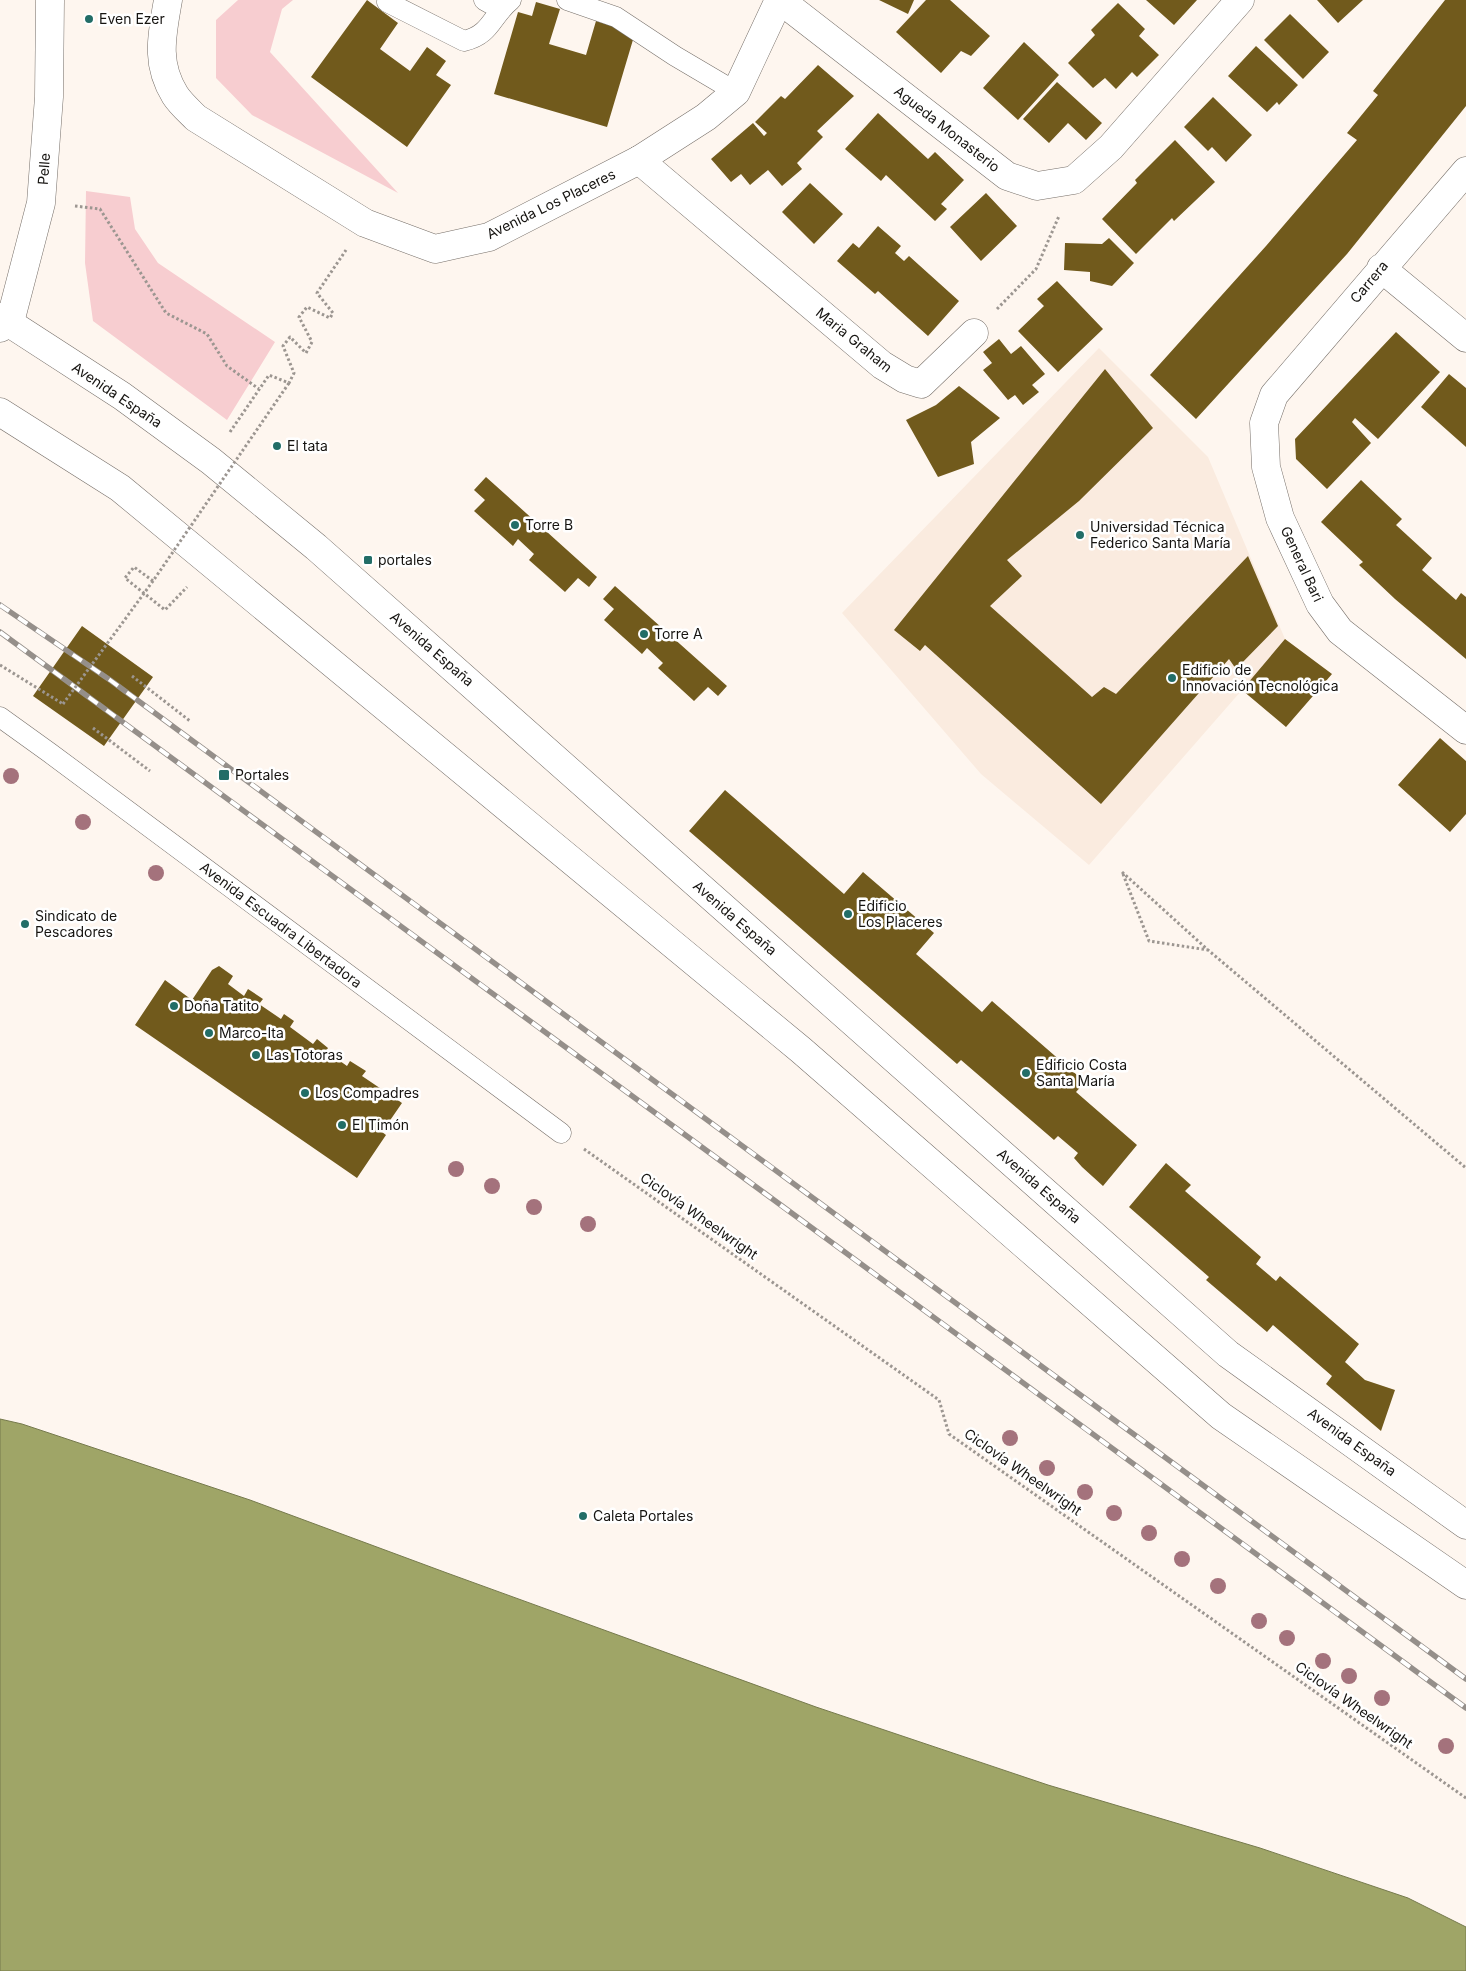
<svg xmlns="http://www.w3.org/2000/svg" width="1466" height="1971" font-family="Inter,sans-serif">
	<rect width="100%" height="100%" fill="#fef6ef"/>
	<path fill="#faebdf" d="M1099,348L1208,457L1285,639L1332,674L1286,727L1242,690L1089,865L981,774L842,613Z"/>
	<path fill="#f7cdd0" d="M238,0H293L282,9L270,52L398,193L252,115L216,78V20Z
		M86,191L130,197L135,229L158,263L275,342L227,420L93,321L85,263Z"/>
	<path fill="#9fa567" stroke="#767a4d" d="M0,1419L22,1424L250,1500L447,1573L816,1707L1048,1785L1260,1848L1408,1898L1466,1927V1971H0Z"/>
	<path fill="#715a1c" d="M367,0L398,23L380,49L410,71L427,47L446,61L436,75L451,85L407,147L311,77Z
		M879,0H914L908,14Z
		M926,0H950L990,36L971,56L961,51L941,73L896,32Z
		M1146,0H1197L1174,25Z
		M1317,0H1363L1338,23Z
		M1445,0H1466V106L1347,254L1196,419L1150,375L1266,246L1357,140L1347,133L1378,95L1373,91Z
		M536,2L560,9L549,44L586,55L596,21L635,33L607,127L494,94L518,12L532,16Z
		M1118,3L1145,29L1139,36L1159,55L1137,77L1132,72L1116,89L1105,78L1093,88L1068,63L1095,35L1091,30Z
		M1290,14L1329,52L1303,79L1264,40Z
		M1024,42L1059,75L1018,120L983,88Z
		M1256,46L1298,85L1279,105L1277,102L1267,112L1228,76Z
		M818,65L854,96L817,131L823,137L797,163L802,169L782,186L768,170L750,185L741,174L731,182L711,159L753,123L764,136L767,133L755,122L781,96L785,99Z
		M1057,82L1102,123L1086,140L1068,123L1049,143L1023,119Z
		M1213,97L1252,135L1226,162L1212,147L1208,151L1184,127Z
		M878,113L928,159L935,152L964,180L941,204L947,209L935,221L886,175L881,181L845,149Z
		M1175,140L1215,182L1174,221L1172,218L1136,254L1102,219L1137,183L1135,180Z
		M810,183L843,214L814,244L782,212Z
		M986,193L1017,226L981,261L950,227Z
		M878,226L901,246L895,253L904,261L909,256L959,301L928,336L878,291L875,294L837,261L853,243L859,248Z
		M1109,238L1134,263L1112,286L1090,281V272L1064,270L1065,243L1102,244Z
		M1057,281L1103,329L1058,372L1018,331L1044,306L1037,299Z
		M1396,332L1440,372L1378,439L1355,418L1352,422L1371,443L1327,489L1296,459L1295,439Z
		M999,339L1011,354L1021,346L1045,374L1032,385L1039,392L1023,405L1015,395L1008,400L983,370L992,363L983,352Z
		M1105,369L1153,428L1079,501L1007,560L1022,576L990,606L1092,697L1104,687L1116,694L1248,556L1278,626L1236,669L1229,659L1101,804L925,645L920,651L894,630Z
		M1449,374L1466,388V447L1421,407Z
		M959,386L1000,418L971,442L974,464L938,477L906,420L936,405Z
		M486,477L597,577L589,587L578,578L565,592L529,560L534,554L518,539L513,546L474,511L485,500L474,490Z
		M1361,480L1402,519L1396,525L1432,558L1422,570L1456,600L1461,593L1466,597V659L1395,599L1359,565L1363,562L1321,522Z
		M615,586L727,686L718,696L708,687L694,701L658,668L663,663L647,648L642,654L604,620L614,609L603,599Z
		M82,626L153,677L104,746L33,696Z
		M1285,639L1332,674L1286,727L1242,690Z
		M1440,738L1466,761V814L1450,832L1398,785Z
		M725,790L844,894L863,872L934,933L916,954L982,1012L992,1001L1085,1082L1076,1092L1137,1145L1103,1186L1082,1167L1074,1158L1078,1153L1058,1136L1054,1140L961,1060L957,1064L689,831Z
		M219,966L233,976L228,984L244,996L248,989L263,999L259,1004L281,1019L284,1014L294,1021L290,1027L313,1044L317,1039L328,1048L326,1051L347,1066L350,1061L366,1071L362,1076L402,1103L382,1132L386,1135L357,1178L135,1025L165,980L192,1000L212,970Z
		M1166,1163L1191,1185L1185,1191L1261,1257L1256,1264L1276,1281L1280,1276L1359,1344L1345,1362L1365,1380L1395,1390L1381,1431L1326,1384L1332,1376L1273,1325L1267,1332L1206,1280L1209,1277L1129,1207Z"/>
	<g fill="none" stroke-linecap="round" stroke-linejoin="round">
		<g stroke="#766f69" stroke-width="21">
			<path id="service" d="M484,0L500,9
				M567,0L616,17L675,56L736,92
				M387,2L464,41C491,35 491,16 511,0
				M0,717L50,753L561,1133"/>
		</g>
		<g stroke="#766f69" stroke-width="29">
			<path id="minor" d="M780,0L1007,176L1037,186L1074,180L1111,147L1240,0
				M639,160L882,365L905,379L921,384L974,333
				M1466,171L1274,395L1264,423L1266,467L1280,518L1320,604L1340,631L1466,730
				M1381,268L1466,338"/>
		</g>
		<g stroke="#766f69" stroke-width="29">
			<path id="secondary" d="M168,0C162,35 155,63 175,95C180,103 189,111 196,118L365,223L435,249L489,237L639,160L706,117L736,92L779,0
				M0,328L10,322L41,203L49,97L50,0"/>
		</g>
		<g stroke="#766f69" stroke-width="29">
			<path id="primary" d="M0,317L122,396L211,461L316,547L1228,1354L1466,1525
				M0,412L120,488L801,1050L1221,1416L1466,1585"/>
		</g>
		<path stroke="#9c9691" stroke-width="3" stroke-dasharray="2.5 2.5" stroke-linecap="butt" d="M75,206L100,209L166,313L207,334L227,366L259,389
			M997,309L1036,269L1059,216
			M230,432L269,375L289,383L294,373L283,346L290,337L306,353L312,342L299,317L307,307L330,318L333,313L317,293L346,250
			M153,581L134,567L125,578L165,610L187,587
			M0,665L63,704
			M132,676L190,721
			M93,728L150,771
			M1122,872L1208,950L1466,1168
			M1123,874L1149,941L1208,950
			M584,1149L939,1400L949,1434L1466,1798"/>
		<use href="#service" stroke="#fff" stroke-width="20"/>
		<use href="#minor" stroke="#fff" stroke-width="28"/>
		<use href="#secondary" stroke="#fff" stroke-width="28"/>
		<use href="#primary" stroke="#fff" stroke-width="28"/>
		<g stroke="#958f8a" stroke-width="5.5">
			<path id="rail" d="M0,605L110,680L1466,1679
				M0,632L1466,1708"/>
		</g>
		<use href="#rail" stroke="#fff" stroke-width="4" stroke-dasharray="11" stroke-linecap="butt"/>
		<path stroke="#9c9691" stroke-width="3" stroke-dasharray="2.5 2.5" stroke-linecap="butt" d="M63,704L153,581L289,383"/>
	</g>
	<g fill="#a4727c">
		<circle cx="11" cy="776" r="8"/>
		<circle cx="83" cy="822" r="8"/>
		<circle cx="156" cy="873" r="8"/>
		<circle cx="456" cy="1169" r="8"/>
		<circle cx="492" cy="1186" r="8"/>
		<circle cx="534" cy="1207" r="8"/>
		<circle cx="588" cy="1224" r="8"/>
		<circle cx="1010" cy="1438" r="8"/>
		<circle cx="1047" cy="1468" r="8"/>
		<circle cx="1085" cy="1492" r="8"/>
		<circle cx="1114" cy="1513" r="8"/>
		<circle cx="1149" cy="1533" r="8"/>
		<circle cx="1182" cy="1559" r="8"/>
		<circle cx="1218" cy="1586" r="8"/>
		<circle cx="1259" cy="1621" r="8"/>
		<circle cx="1287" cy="1638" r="8"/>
		<circle cx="1323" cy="1661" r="8"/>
		<circle cx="1349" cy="1676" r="8"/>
		<circle cx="1382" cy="1698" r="8"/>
		<circle cx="1446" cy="1746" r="8"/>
	</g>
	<g fill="#226d67" stroke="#fff" stroke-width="2">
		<circle cx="89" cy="19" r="5"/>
		<circle cx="277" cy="446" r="5"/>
		<circle cx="515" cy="525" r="5"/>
		<circle cx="1080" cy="535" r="5"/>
		<rect x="363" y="555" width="10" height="10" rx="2.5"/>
		<circle cx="644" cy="634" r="5"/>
		<circle cx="1172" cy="678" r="5"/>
		<rect x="218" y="769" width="12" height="12" rx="2.5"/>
		<circle cx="848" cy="914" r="5"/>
		<circle cx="25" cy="924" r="5"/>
		<circle cx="174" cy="1006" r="5"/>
		<circle cx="209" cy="1033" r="5"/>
		<circle cx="256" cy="1055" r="5"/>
		<circle cx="1026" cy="1073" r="5"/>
		<circle cx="305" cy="1093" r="5"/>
		<circle cx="342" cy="1125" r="5"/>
		<circle cx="583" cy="1516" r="5"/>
	</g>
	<g text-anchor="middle" stroke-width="5" stroke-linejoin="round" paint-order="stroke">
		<g font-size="14" fill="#161411" stroke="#fff" text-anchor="start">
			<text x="99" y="24">Even Ezer</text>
			<text x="287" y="451">El tata</text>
			<text x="525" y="530">Torre B</text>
			<text x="1090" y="532">Universidad Técnica<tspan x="1090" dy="16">Federico Santa María</tspan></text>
			<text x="378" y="565">portales</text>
			<text x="654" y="639">Torre A</text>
			<text x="1182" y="675">Edificio de<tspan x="1182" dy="16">Innovación Tecnológica</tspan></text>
			<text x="235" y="780">Portales</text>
			<text x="858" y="911">Edificio<tspan x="858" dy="16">Los Placeres</tspan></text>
			<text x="35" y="921">Sindicato de<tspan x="35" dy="16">Pescadores</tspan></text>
			<text x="184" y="1011">Doña Tatito</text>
			<text x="219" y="1038">Marco-Ita</text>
			<text x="266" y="1060">Las Totoras</text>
			<text x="1036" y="1070">Edificio Costa<tspan x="1036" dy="16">Santa María</tspan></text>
			<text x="315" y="1098">Los Compadres</text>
			<text x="352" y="1130">El Timón</text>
			<text x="593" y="1521">Caleta Portales</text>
		</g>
		<g font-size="14" fill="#161411" stroke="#fff">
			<text transform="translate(947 129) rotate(38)" y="5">Agueda Monasterio</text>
			<text transform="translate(44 169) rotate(-86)" y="5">Pelle</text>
			<text transform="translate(551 204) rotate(-26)" y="5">Avenida Los Placeres</text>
			<text transform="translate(1369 282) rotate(-50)" y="5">Carrera</text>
			<text transform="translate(854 340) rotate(39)" y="5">Maria Graham</text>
			<text transform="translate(117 395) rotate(34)" y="5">Avenida España</text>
			<text transform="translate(1302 564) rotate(65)" y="5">General Bari</text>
			<text transform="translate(432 649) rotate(41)" y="5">Avenida España</text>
			<text transform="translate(735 918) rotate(41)" y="5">Avenida España</text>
			<text transform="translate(281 925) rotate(37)" y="5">Avenida Escuadra Libertadora</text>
			<text transform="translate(1039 1186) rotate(41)" y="5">Avenida España</text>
			<text transform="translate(699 1216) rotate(35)" y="5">Ciclovía Wheelwright</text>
			<text transform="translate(1352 1442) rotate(36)" y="5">Avenida España</text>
			<text transform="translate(1023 1472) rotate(35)" y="5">Ciclovía Wheelwright</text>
			<text transform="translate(1354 1705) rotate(35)" y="5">Ciclovía Wheelwright</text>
		</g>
	</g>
</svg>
